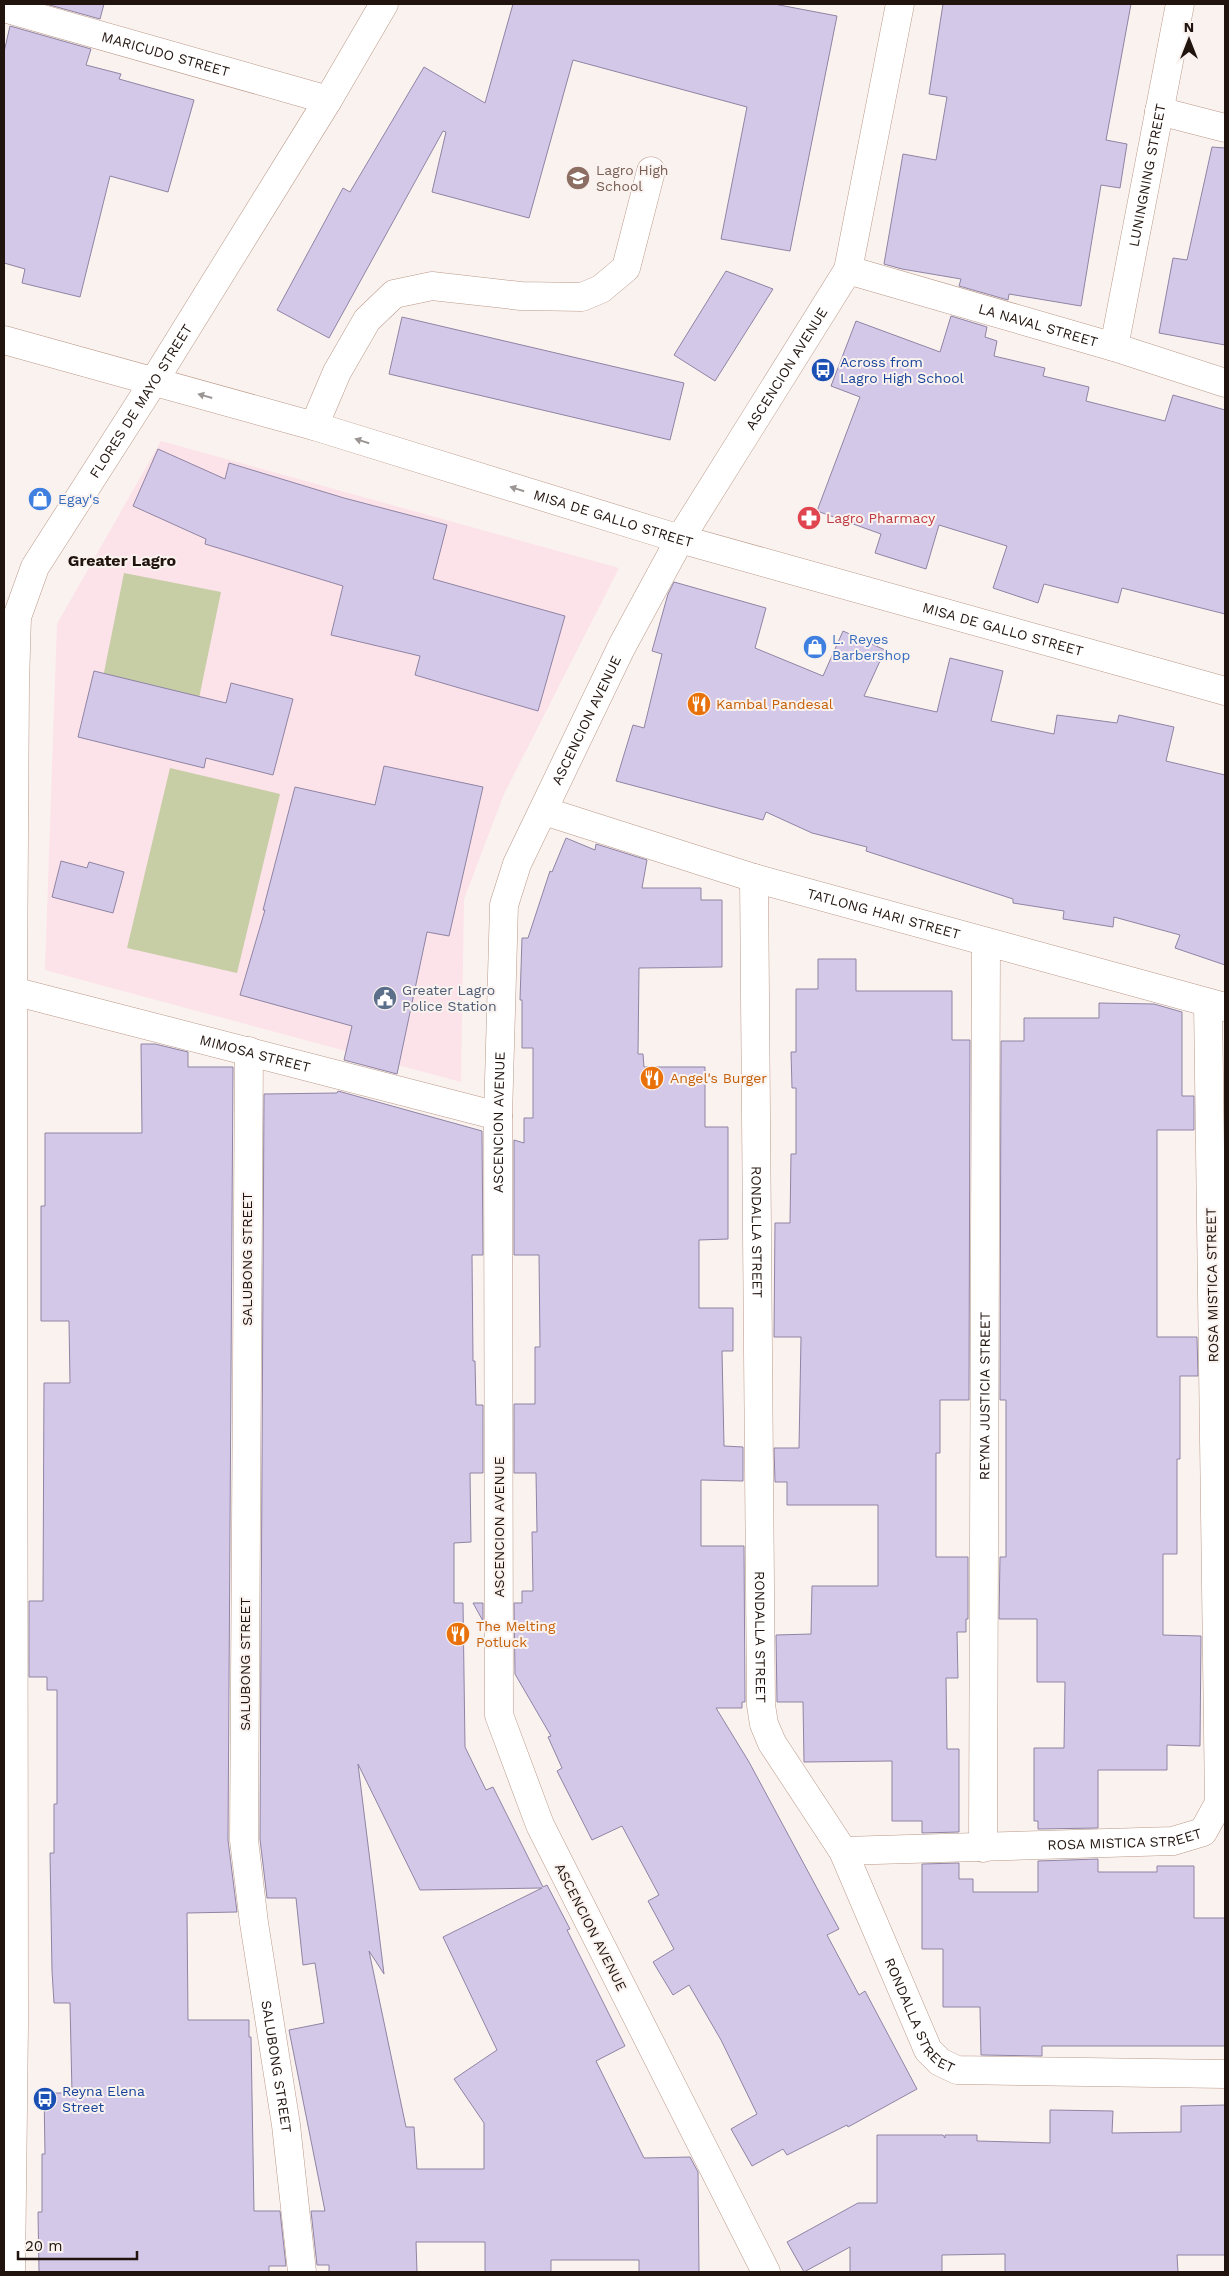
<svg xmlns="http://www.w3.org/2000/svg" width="1229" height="2276" font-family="'Work Sans',sans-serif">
	<rect width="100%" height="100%" fill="#faf2ef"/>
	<path fill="#fce2e9" d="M161,441L619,568L504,794L464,899L461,1082L45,970L57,624Z"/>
	<path fill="#c7cea5" d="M124,573L221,592L187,756L91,737Z
		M170,768L280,794L237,973L127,948Z"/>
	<path fill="#d4c8e9" stroke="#8f84a3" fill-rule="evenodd" d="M46,4H104L100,19Z
		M513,4H774L837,16L790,251L721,239L747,107L573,60L529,218L432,192L446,132L443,131L329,338L277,310L343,188L350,192L424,67L485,103Z
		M943,4H1131L1106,140L1127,144L1120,188L1101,185L1081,306L1009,294L1008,300L959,286L961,279L902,269L884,264L903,154L936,160L947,97L929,94Z
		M10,26L91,49L86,65L121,74L119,79L194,100L168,192L110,176L80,297L22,283L25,269L4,263V52Z
		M1212,147L1225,148V345L1159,333L1173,258L1187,260Z
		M726,271L773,289L715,381L674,355Z
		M951,316L987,327L985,337L997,341L994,356L1045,368L1043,376L1089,387L1086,401L1165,421L1173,395L1225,410V614L1122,588L1118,603L1044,584L1038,603L993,588L1007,546L939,525L926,569L875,553L881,534L817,511L860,397L831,386L856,321L940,352Z
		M402,317L684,383L670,440L389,374Z
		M158,449L225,479L229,463L344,498L447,525L433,579L565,616L538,711L415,675L420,656L331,635L343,586L205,544L206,539L133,506Z
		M674,582L766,608L755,648L823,676L843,631L885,650L864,696L937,712L950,658L1003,671L991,721L1054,734L1057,715L1117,723L1119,715L1174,727L1166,761L1225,775V965L1175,948L1180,935L1114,917L1113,927L1063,919L1064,911L1013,903V899L866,851L867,847L812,833L766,812L763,820L616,781L633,725L644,728L662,654L652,651L668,594Z
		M94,671L226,703L231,683L293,699L273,775L206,758L204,768L78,737Z
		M384,766L483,787L449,936L427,932L397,1074L344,1060L352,1026L240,995L265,910H263L295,787L375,805Z
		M566,838L595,850L596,844L647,860L642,888H701V900H722V967L639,968L638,1054H643L644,1067H705V1127H728V1239L699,1240V1308H733V1351H722L724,1446L743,1447V1481L701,1480V1546H744L745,1702H742V1708H716L749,1762L839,1929L827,1935L859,1995L865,1991L917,2089L848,2127L847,2125L787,2155L783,2149L752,2166L731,2129L757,2114L721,2040L689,1985L673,1995L653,1962L674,1949L648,1901L659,1895L622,1826L592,1840L557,1771L562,1768L548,1737L551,1736L515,1674L514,1603H522V1591H533L532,1532H537L536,1473H514V1404H535V1347H540L539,1255H514V1140L524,1143V1118H533V1048H522V1000H520L522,938H528L550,871L552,872Z
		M61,861L87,868L89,862L124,872L113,913L52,897Z
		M818,959H856V991H952V1040H970L969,1400H940V1453H936V1557H968V1619H966V1632H957L958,1678H946L947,1749H959V1832L922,1833V1821H892V1761L804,1762L803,1702H777L776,1635L811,1634L812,1586H878V1505H787V1482H775L774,1448H799L801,1337H774L775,1223H790L791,1154H796V1088H792L791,1052H796V989H818Z
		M1099,1003L1154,1004L1182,1012V1096H1194V1130H1157V1337H1197L1198,1376H1180V1459H1177V1554H1163V1635L1201,1636L1200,1746L1167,1745V1770H1098V1828L1038,1829V1821H1034V1748H1064L1065,1682H1037V1619H999L1000,1557H1006V1400H1000L1001,1041H1024V1018H1099Z
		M141,1044H155L188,1052V1067H233L228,1840L237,1912L187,1913L188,2020H249V2037H251L254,2211H280L286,2266H269V2272H39L38,2212H42V2154H45L44,2093H72L70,2003H54L52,1971L50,1853H54V1804H57V1690H47V1677H29V1601H43L44,1383H70L69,1321H41V1206H45V1133H142Z
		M338,1091L482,1131L483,1255H472L473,1361H475L476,1405H483V1473H470L471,1542L454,1543V1603H463L465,1747L486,1790L493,1787L543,1887L547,1885L570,1929L567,1930L625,2046L596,2061L644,2158L690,2157L698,2172L699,2272H639V2260H551V2272H485V2242H416L417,2272H329V2265H317L311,2211H325L289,2030L324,2023L315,1963L303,1965L296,1898H267L260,1839L264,1094L337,1093ZM358,1764L420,1890L542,1888L443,1937L497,2050L454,2079L484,2123V2169H417L414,2127H406L369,1951L384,1974Z
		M473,1603H483V1621Z
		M1098,1859V1872H1157V1866H1194V1918H1225V2046H1042V2056L981,2055L980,2007H943V1949H922V1864L959,1863V1879H973V1892H1038V1861Z
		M1225,2105V2255H1177L1178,2272H1005V2254L942,2255V2272H850V2247L804,2272L787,2242L858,2203H877V2135H943L945,2138V2135H977V2141L1050,2143V2110L1113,2111L1112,2133L1181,2132V2106Z"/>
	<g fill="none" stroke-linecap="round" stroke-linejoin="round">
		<g stroke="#b98" stroke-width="29">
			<g id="minor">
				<path id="s1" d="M4,8L328,100"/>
				<path d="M1159,111L1225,128"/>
				<path id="s2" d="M848,270L1114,347L1225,383"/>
				<path id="s3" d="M4,340L314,426L680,539L1225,691"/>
				<path id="s4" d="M1114,347L1180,4"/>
				<path d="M314,426L337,372L367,320L394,294L432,286L521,296L582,297L601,289L626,268L651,171"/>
				<path id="s5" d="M544,811L754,878L1225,1007"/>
				<path id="s6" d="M754,878L761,1705L764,1724L772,1743L843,1851L928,2050L940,2062L957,2070L1225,2074"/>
				<path id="s7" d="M13,991L498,1116"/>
				<path id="s8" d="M249,1051L244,1840L254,1923L286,2125L302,2272"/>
				<path id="s9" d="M983,1848L986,942"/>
				<path id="s10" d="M843,1851L1173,1841L1203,1832L1219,1803L1208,1003"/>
				<path id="s11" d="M11,2272L14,2025L13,991L15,683L17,617L35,567L154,381L328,100L384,4"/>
				<path id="s12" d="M766,2272L540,1825L499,1715L498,1116L504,905L517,864L622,646L680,539L848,270L900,4"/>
			</g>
		</g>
		<use href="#minor" stroke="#fff" stroke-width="28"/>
	</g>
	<defs><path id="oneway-solid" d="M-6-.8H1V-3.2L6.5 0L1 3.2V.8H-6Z" transform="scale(1.25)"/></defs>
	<g fill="#9b9593">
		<use href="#oneway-solid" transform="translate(205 396) rotate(-164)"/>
		<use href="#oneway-solid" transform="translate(362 441) rotate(-163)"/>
		<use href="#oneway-solid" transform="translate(517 489) rotate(-163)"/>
	</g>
	<defs>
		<g id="school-disc" transform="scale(1.25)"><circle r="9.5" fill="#8d6e63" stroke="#faf2ef"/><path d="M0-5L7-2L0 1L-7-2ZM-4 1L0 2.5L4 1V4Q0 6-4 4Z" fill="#fff"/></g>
		<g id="bus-disc" transform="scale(1.25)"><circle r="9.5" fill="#1a4fb4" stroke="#faf2ef"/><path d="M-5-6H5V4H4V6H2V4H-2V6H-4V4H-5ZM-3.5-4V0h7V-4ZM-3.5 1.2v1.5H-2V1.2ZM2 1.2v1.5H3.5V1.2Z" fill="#fff"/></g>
		<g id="shop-disc" transform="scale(1.25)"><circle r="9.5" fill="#3f7fe0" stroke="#faf2ef"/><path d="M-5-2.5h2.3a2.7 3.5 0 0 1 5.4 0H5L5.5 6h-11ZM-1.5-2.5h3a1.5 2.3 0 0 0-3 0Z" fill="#fff"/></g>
		<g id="pharmacy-disc" transform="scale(1.25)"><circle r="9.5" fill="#e0444e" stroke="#faf2ef"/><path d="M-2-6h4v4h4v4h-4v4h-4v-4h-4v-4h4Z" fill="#fff"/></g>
		<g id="restaurant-disc" transform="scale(1.25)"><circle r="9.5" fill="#e8710a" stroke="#faf2ef"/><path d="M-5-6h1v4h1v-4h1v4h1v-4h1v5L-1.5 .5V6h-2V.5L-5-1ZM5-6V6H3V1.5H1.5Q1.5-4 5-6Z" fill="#fff"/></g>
		<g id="civic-disc" transform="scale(1.25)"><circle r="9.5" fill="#5c6f8a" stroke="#faf2ef"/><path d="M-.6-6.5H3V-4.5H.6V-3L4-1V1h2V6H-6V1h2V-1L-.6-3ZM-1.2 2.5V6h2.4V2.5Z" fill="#fff"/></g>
	</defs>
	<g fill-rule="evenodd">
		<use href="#school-disc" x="578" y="178"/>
		<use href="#bus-disc" x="823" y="370"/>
		<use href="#shop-disc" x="40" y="499"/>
		<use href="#pharmacy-disc" x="809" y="518"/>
		<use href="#shop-disc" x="815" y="647"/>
		<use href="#restaurant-disc" x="699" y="704"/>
		<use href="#civic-disc" x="385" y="998"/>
		<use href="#restaurant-disc" x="652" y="1078"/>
		<use href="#restaurant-disc" x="458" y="1634"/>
		<use href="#bus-disc" x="45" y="2099"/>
	</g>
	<g text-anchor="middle" stroke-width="4" stroke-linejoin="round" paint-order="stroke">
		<g font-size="14" fill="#21140e" stroke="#faf2ef">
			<text dy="5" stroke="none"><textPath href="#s1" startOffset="168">MARICUDO STREET</textPath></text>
			<text dy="5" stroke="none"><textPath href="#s4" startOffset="175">LUNINGNING STREET</textPath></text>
			<text dy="5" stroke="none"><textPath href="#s2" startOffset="198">LA NAVAL STREET</textPath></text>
			<text dy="5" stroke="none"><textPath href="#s12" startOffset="2036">ASCENCION AVENUE</textPath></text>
			<text dy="5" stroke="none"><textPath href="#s11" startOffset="1905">FLORES DE MAYO STREET</textPath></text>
			<text dy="5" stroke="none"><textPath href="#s3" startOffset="635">MISA DE GALLO STREET</textPath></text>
			<text dy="5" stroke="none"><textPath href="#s3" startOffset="1040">MISA DE GALLO STREET</textPath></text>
			<text dy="5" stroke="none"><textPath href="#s12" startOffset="1631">ASCENCION AVENUE</textPath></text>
			<text dy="5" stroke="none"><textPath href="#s5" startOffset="355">TATLONG HARI STREET</textPath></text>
			<text dy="5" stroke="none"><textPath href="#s7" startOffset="250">MIMOSA STREET</textPath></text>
			<text dy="5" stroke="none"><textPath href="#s12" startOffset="1211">ASCENCION AVENUE</textPath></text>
			<text dy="5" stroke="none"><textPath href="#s6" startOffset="354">RONDALLA STREET</textPath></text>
			<text transform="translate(247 1259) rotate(-90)" y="5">SALUBONG STREET</text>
			<text transform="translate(1212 1285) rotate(-91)" y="5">ROSA MISTICA STREET</text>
			<text dy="5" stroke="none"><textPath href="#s9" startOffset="452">REYNA JUSTICIA STREET</textPath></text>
			<text transform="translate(499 1527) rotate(-90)" y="5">ASCENCION AVENUE</text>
			<text dy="5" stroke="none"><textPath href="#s6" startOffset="759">RONDALLA STREET</textPath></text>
			<text transform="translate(245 1664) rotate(-90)" y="5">SALUBONG STREET</text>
			<text dy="5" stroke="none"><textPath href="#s10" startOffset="282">ROSA MISTICA STREET</textPath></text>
			<text transform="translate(591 1927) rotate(63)" y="5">ASCENCION AVENUE</text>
			<text dy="5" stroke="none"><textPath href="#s6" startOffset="1179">RONDALLA STREET</textPath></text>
			<text dy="5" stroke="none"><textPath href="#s8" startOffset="1018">SALUBONG STREET</textPath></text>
		</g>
		<g font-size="14" fill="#785e54" stroke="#faf2ef" text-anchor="start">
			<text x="596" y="175">Lagro High<tspan x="596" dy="16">School</tspan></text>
		</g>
		<g font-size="14" fill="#164399" stroke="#faf2ef" text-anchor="start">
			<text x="840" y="367">Across from<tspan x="840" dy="16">Lagro High School</tspan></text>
			<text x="62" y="2096">Reyna Elena<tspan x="62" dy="16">Street</tspan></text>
		</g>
		<g font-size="14" fill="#366cbe" stroke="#faf2ef" text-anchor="start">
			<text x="58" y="504">Egay's</text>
			<text x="832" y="644">L. Reyes<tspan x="832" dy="16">Barbershop</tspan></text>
		</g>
		<g font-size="14" fill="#be3a42" stroke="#faf2ef" text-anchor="start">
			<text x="826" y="523">Lagro Pharmacy</text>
		</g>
		<g font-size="14" fill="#c56008" stroke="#faf2ef" text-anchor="start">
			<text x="716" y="709">Kambal Pandesal</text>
			<text x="670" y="1083">Angel's Burger</text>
			<text x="476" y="1631">The Melting<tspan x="476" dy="16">Potluck</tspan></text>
		</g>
		<g font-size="14" fill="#4e5e75" stroke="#faf2ef" text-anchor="start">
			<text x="402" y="995">Greater Lagro<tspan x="402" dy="16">Police Station</tspan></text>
		</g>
		<g font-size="16" font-weight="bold" fill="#21140e" stroke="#faf2ef">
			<text x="122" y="566">Greater Lagro</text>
		</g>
	</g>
	<rect width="1229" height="2276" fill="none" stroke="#21140e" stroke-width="10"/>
	<g transform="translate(1189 40)" stroke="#faf2ef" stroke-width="4" paint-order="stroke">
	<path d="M0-4L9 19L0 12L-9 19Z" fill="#21140e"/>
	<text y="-8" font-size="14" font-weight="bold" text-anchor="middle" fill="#21140e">N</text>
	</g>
	<path d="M18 2251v8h119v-8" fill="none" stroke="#21140e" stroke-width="2.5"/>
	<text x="25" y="2251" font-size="15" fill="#21140e" stroke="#faf2ef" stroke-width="4" paint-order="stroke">20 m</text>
</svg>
